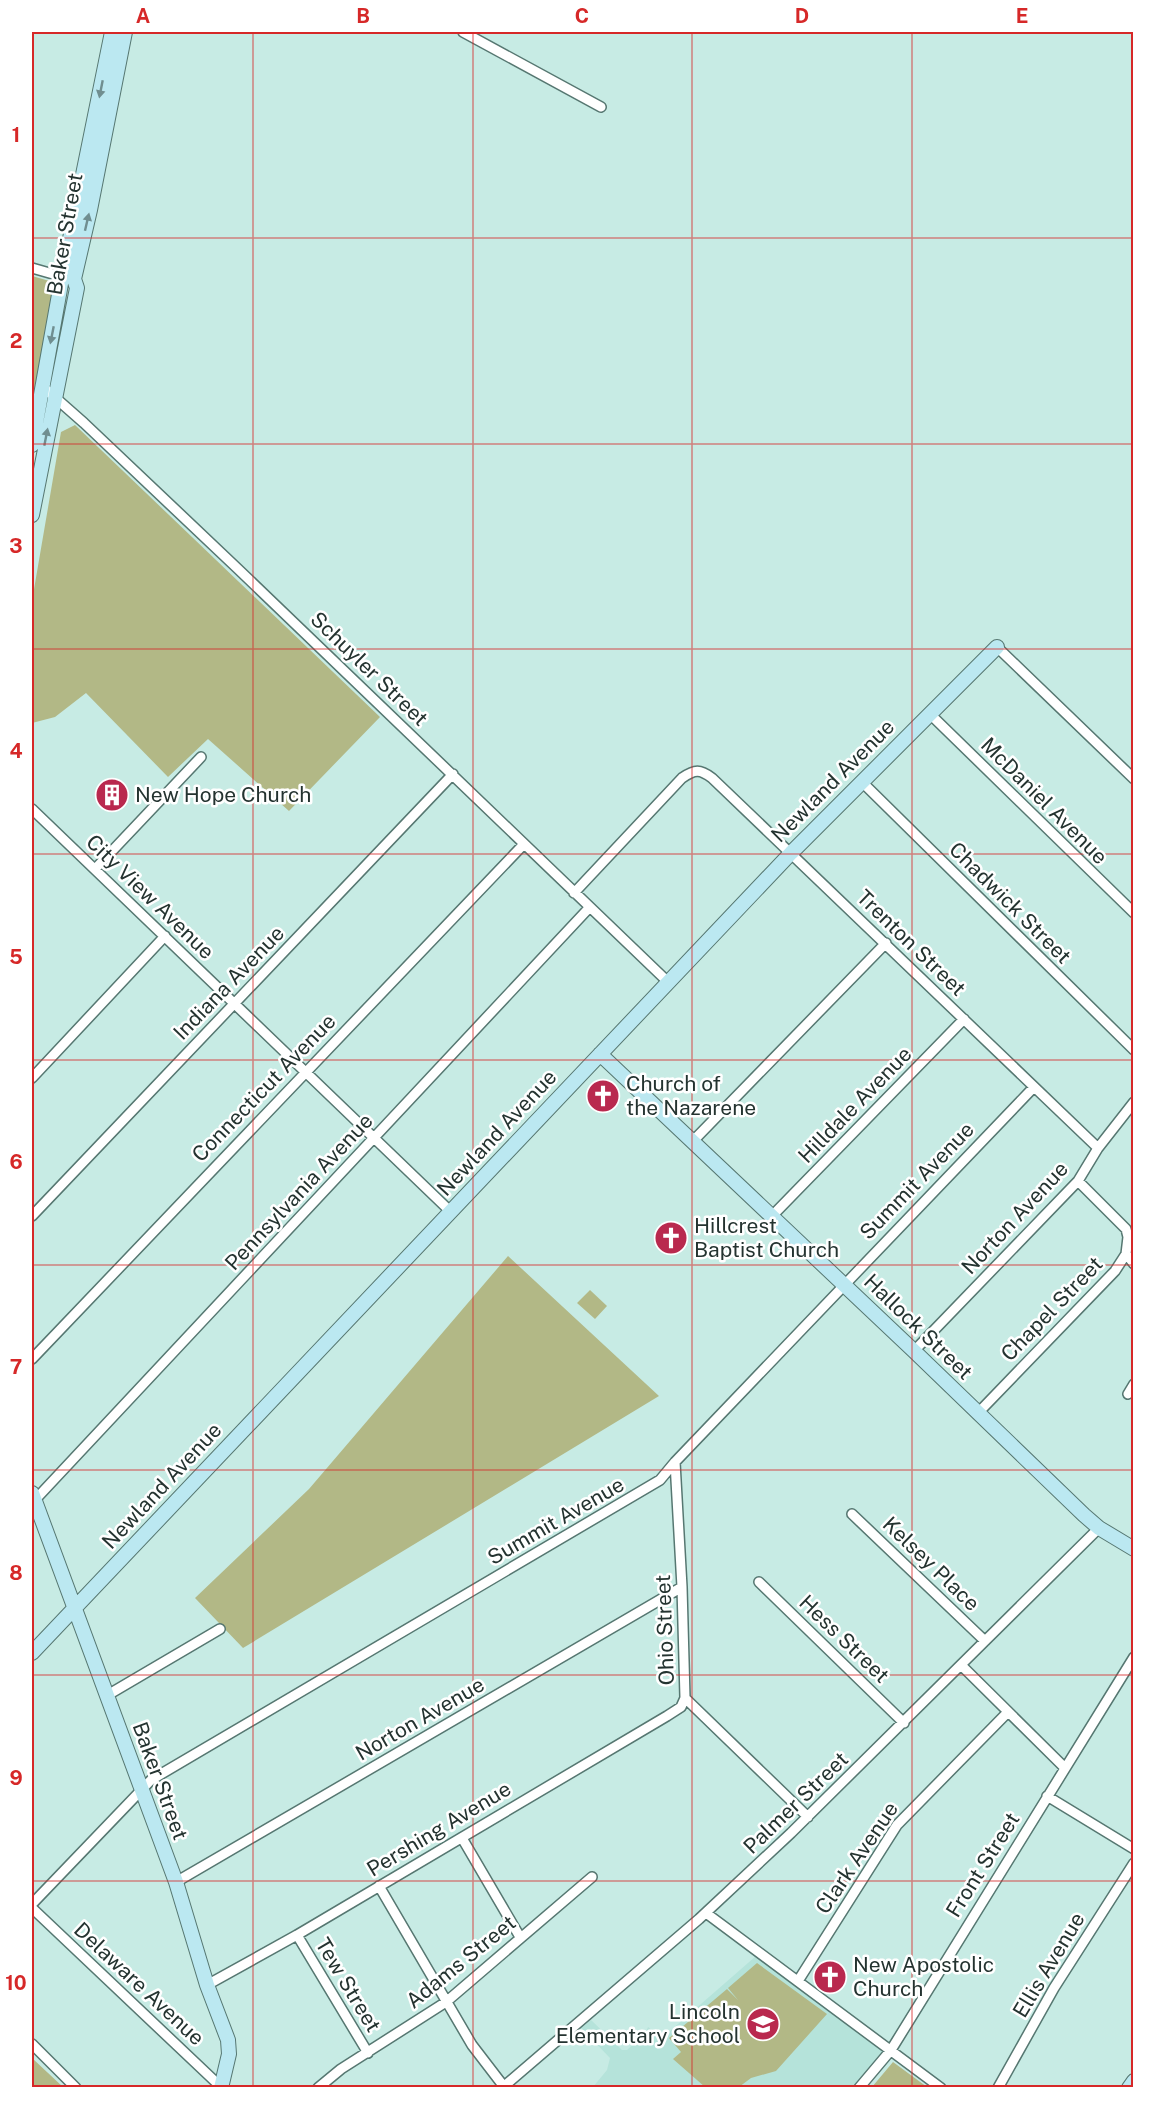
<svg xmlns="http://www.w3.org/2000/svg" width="1165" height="2119" font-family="'Public Sans',sans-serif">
	<rect width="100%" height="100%" fill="#c7ebe4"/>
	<path fill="#b5e3da" d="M756,1956L882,2050V2052L874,2063L853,2087H593L607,2070L610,2058L581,2028L591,2020L622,2050H627L646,2032L648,2027L662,2038Z"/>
	<path fill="#b2b886" d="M32,276L53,282L56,285L32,429Z
		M75,425L380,717L289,811L208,739L168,777L86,693L55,717L32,723V601L61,432Z
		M508,1256L659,1396L243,1648L195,1598L309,1489Z
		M590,1290L607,1306L595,1319L577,1303Z
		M757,1963L827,2014L776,2071L751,2078L739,2087H705L673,2059L681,2052L669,2038L727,1989L738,2000L728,1988Z
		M32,2058L63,2087H32Z
		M893,2062L927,2087H872Z"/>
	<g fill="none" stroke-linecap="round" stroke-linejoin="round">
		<g stroke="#567771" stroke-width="12">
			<path id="street" d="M463,32L601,107
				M32,268L67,278
				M42,386L84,423L238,569L668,982
				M997,647L1134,779
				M930,714L1134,913
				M862,782L1134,1050
				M32,809L451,1212
				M95,869L201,757
				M574,893L682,778C695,769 700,769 712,778L1098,1148
				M32,1078L165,936
				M693,1141L886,943
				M1078,1181L1126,1229L1128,1237L1126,1254L1134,1264
				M32,1216L453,774
				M772,1216L964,1019
				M914,1351L1078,1181L1098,1148L1134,1102
				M32,1359L524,844
				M1128,1394L1134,1384
				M977,1414L1115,1271L1126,1254
				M675,1462L682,1587L685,1698L808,1817
				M34,1501L589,908
				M852,1514L985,1641
				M759,1582L904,1723
				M961,1665L1065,1768
				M106,1696L220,1629
				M1047,1796L1134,1849
				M462,1838L520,1937
				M176,1882L682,1587
				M379,1886L472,2045L505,2088
				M32,1904L151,1780L660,1480L675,1462L1034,1087
				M32,1908L221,2087
				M706,1913L941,2088
				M297,1935L368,2053
				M798,1981L897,1825L1008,1712
				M207,1985L297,1935L667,1716L681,1707L685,1698
				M32,2044L76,2088
				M318,2088L341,2069L446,2002L592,1877
				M502,2088L699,1919L791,1833L1099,1528
				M859,2088L891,2050L1134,1657
				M998,2088L1054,1988L1134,1863"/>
		</g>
		<g stroke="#567771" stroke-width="16">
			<path id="secondary" d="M32,445L62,278L112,32
				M32,515L77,288L74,279L90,210L125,32
				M600,1054L914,1351L1084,1515L1099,1528L1134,1549
				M32,1493L176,1882L207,1985L228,2040L229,2054L221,2088
				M32,1653L791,853L997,647
				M1129,2088L1134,2081"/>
		</g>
		<use href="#street" stroke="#fff" stroke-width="9"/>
		<use href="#secondary" stroke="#bbe8f1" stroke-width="14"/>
	</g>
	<defs><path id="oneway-solid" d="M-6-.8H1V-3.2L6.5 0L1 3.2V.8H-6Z" transform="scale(1.5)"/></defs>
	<g fill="#708e90">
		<use href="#oneway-solid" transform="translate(101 89) rotate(101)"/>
		<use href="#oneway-solid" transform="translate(87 222) rotate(-77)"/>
		<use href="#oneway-solid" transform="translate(52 335) rotate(101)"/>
		<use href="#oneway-solid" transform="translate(46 437) rotate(-79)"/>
	</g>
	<path fill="none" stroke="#d62828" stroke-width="1.5" stroke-opacity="0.55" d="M253,32V2088M473,32V2088M692,32V2088M912,32V2088M32,238H1134M32,444H1134M32,649H1134M32,854H1134M32,1060H1134M32,1265H1134M32,1470H1134M32,1675H1134M32,1881H1134"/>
	<defs>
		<g id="building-disc" transform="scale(1.725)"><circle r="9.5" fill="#b9294e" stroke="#fff"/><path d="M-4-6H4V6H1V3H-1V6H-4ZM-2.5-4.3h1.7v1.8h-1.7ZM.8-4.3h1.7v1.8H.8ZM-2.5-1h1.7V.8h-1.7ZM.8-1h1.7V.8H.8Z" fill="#fff"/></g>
		<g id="church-disc" transform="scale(1.725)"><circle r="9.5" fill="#b9294e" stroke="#fff"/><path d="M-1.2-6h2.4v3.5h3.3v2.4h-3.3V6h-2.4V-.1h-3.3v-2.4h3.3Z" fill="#fff"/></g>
		<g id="school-disc" transform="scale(1.725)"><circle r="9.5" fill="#b9294e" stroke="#fff"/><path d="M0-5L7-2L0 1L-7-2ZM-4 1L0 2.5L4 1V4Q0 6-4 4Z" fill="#fff"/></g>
	</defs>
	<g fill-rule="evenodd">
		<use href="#building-disc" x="112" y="795"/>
		<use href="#church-disc" x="603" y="1096"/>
		<use href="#church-disc" x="671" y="1238"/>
		<use href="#church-disc" x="830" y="1977"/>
		<use href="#school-disc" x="763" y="2024"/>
	</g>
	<g text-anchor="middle" stroke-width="5" stroke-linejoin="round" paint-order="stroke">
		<g font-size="21" fill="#243330" stroke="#fff">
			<text transform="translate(65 234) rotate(-80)" y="7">Baker Street</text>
			<text transform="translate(369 669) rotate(44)" y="7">Schuyler Street</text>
			<text transform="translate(833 781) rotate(-45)" y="7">Newland Avenue</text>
			<text transform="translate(1044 801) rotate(45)" y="7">McDaniel Avenue</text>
			<text transform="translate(150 897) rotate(44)" y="7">City View Avenue</text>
			<text transform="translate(1010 903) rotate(45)" y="7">Chadwick Street</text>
			<text transform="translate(911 943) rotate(44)" y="7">Trenton Street</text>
			<text transform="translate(229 983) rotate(-46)" y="7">Indiana Avenue</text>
			<text transform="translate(264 1088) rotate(-46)" y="7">Connecticut Avenue</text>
			<text transform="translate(855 1105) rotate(-46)" y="7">Hilldale Avenue</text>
			<text transform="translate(497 1133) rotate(-47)" y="7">Newland Avenue</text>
			<text transform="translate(917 1181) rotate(-46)" y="7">Summit Avenue</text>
			<text transform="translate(299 1192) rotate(-47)" y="7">Pennsylvania Avenue</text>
			<text transform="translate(1015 1218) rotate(-47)" y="7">Norton Avenue</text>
			<text transform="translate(1052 1309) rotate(-46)" y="7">Chapel Street</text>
			<text transform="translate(918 1327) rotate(44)" y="7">Hallock Street</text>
			<text transform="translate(162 1486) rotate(-47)" y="7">Newland Avenue</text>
			<text transform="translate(556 1521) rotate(-30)" y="7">Summit Avenue</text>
			<text transform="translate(931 1564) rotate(44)" y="7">Kelsey Place</text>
			<text transform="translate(665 1630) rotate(-92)" y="7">Ohio Street</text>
			<text transform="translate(844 1639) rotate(44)" y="7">Hess Street</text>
			<text transform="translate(420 1719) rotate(-30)" y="7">Norton Avenue</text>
			<text transform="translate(160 1781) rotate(70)" y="7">Baker Street</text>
			<text transform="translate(796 1803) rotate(-44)" y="7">Palmer Street</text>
			<text transform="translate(439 1829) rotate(-31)" y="7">Pershing Avenue</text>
			<text transform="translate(857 1858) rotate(-56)" y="7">Clark Avenue</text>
			<text transform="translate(983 1865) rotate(-58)" y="7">Front Street</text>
			<text transform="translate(461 1962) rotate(-39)" y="7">Adams Street</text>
			<text transform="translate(1049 1965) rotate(-59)" y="7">Ellis Avenue</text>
			<text transform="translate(139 1984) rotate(43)" y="7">Delaware Avenue</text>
			<text transform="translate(348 1985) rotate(59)" y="7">Tew Street</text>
		</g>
		<g font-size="21" fill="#243330" stroke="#fff" text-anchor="start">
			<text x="135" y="802">New Hope Church</text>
			<text x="626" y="1091">Church of<tspan x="626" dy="24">the Nazarene</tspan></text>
			<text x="694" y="1233">Hillcrest<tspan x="694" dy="24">Baptist Church</tspan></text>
			<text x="853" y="1972">New Apostolic<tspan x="853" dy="24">Church</tspan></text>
			<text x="740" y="2019" text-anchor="end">Lincoln<tspan x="740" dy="24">Elementary School</tspan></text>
		</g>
	</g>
	<rect width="1165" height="2119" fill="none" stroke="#ffffff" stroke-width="66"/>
	<rect x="33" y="33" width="1099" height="2053" fill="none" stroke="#d62828" stroke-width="2"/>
	<g font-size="20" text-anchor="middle" font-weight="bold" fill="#d62828">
		<text x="143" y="23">A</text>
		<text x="363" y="23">B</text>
		<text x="582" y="23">C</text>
		<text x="802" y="23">D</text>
		<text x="1022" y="23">E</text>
		<text x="16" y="142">1</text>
		<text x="16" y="348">2</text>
		<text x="16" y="553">3</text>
		<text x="16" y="758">4</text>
		<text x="16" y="964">5</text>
		<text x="16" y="1169">6</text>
		<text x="16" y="1374">7</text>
		<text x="16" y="1580">8</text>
		<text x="16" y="1785">9</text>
		<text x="16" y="1990">10</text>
	</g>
</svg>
